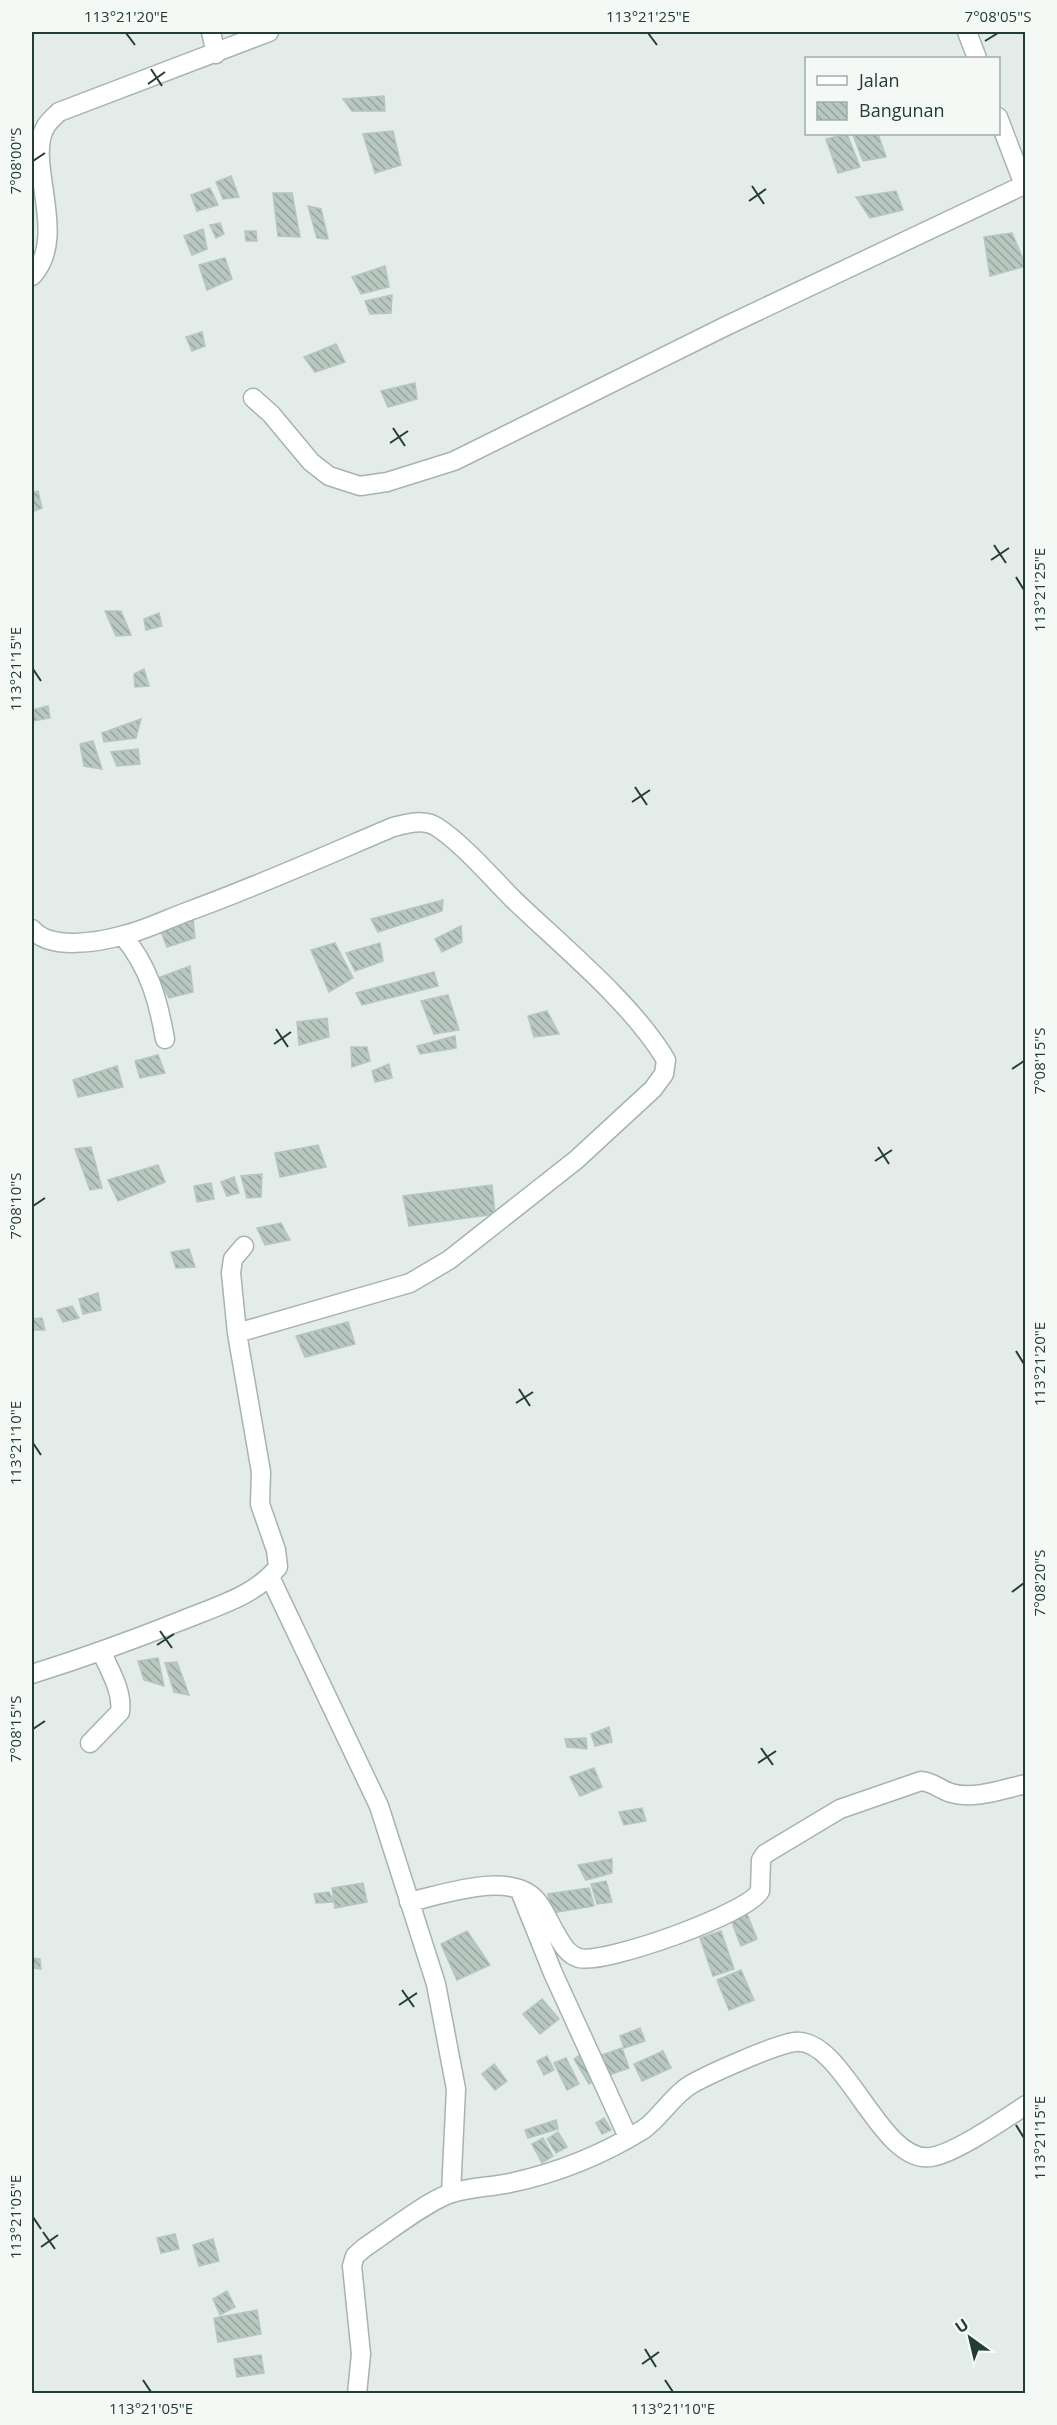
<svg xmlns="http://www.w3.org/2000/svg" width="1057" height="2425" font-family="'Open Sans',sans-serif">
	<defs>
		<pattern id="building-back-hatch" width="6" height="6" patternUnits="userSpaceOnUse" patternTransform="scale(1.5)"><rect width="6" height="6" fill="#b9c7c1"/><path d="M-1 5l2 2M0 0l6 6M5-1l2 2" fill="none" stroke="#96a39e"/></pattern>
	</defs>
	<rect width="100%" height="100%" fill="#e3ece8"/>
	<path fill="url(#building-back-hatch)" stroke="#b6c5bf" stroke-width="1.5" d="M384,96L385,111H352L343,99Z
		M393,131L401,165L375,173L363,134Z
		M847,134L860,167L838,173L826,139Z
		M878,134L886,157L863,161L853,135Z
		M231,176L239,197L223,199L216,182Z
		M210,188L218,205L197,211L191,195Z
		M896,191L903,210L870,218L856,197Z
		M273,193H292L300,237L278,236Z
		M308,206L321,209L328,239L317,238Z
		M220,223L224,234L216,238L210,225Z
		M203,229L207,249L192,255L184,236Z
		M245,231H256L257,241H246Z
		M1012,233L1026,266L990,276L984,237Z
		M225,258L232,279L207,290L199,265Z
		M385,266L389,287L361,294L352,277Z
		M392,295L391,313L370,314L365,301Z
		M202,332L205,346L192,351L186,337Z
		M336,344L345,362L315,372L304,357Z
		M415,383L417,399L388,407L381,391Z
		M38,491L42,508L32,512V493Z
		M105,611H121L131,635L116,636Z
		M159,613L162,626L146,630L144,619Z
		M144,669L149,686L135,687L134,674Z
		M48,706L50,718L32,721V710Z
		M141,719L136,738L104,742L102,733Z
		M93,741L102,769L84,766L80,744Z
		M138,749L140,764L117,766L111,752Z
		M443,900L442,911L378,932L371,919Z
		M193,918L195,938L167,947L160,929Z
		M461,926L462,942L442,952L435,939Z
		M335,943L353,978L329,992L311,950Z
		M380,943L383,961L355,971L346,953Z
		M190,966L193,992L169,998L158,978Z
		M434,972L438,986L362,1005L356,993Z
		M448,995L459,1030L434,1034L421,1001Z
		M547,1011L559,1034L534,1037L528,1016Z
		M327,1018L329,1037L299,1045L297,1022Z
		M455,1036L456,1048L420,1054L417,1046Z
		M351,1047H367L370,1061L352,1067Z
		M158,1055L165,1073L140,1078L135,1061Z
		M389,1064L392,1078L375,1082L372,1071Z
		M117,1066L123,1087L78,1097L73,1080Z
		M318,1145L326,1167L280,1177L275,1153Z
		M91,1147L102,1188L90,1190L75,1149Z
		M158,1165L165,1182L118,1201L108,1180Z
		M262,1174L261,1197L247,1198L241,1176Z
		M234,1177L239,1193L227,1196L221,1182Z
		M211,1183L214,1199L197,1202L194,1186Z
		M492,1185L495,1214L409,1226L403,1196Z
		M281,1223L290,1240L265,1245L257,1228Z
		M189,1249L195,1267L176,1268L171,1252Z
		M98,1293L101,1310L83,1314L79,1299Z
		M72,1306L79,1318L63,1322L57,1310Z
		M42,1318L45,1330H32V1319Z
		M348,1322L355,1344L305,1357L296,1336Z
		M158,1658L164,1686L144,1680L138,1661Z
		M177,1662L189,1695L174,1692L165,1663Z
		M609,1727L612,1742L595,1746L591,1734Z
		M586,1738L587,1749L567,1747L565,1739Z
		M594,1768L602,1787L580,1796L570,1777Z
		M642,1808L646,1821L624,1825L619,1812Z
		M612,1859V1873L586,1880L578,1865Z
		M606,1881L612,1902L597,1904L591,1884Z
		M363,1883L367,1902L335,1908L332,1888Z
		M589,1888L594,1906L552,1913L548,1894Z
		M329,1892L334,1902L316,1903L314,1894Z
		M747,1914L757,1939L741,1946L731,1920Z
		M467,1931L490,1965L457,1980L441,1944Z
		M721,1931L734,1969L713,1976L700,1938Z
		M32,1958L40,1959L41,1969L32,1968Z
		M741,1970L754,2000L729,2010L717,1980Z
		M542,1999L559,2019L540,2034L523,2014Z
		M640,2028L645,2041L624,2048L620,2036Z
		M622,2048L629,2068L609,2075L602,2055Z
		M663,2051L671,2068L642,2081L634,2064Z
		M583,2053L599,2078L589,2084L574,2059Z
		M547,2056L554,2070L544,2075L537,2061Z
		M566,2058L579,2084L567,2090L554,2063Z
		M494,2064L507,2081L495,2090L482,2074Z
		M604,2118L611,2130L602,2134L596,2123Z
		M556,2120L558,2129L528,2138L525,2130Z
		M558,2132L567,2147L556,2153L547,2139Z
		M543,2138L553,2156L542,2163L532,2144Z
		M175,2234L179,2249L161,2253L157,2238Z
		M213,2239L219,2261L199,2266L193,2245Z
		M227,2291L235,2307L220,2315L213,2299Z
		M257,2310L261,2334L218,2342L214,2318Z
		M261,2355L264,2373L237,2377L234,2359Z"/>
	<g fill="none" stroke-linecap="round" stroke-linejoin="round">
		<g stroke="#a6b4af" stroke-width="21">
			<path id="minor" d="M211,32L216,54
				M967,32L977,58
				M998,117L1024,185
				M32,276C70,236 24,161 46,126C49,121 55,116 59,112L269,32
				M253,398L271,414L311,462L329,476L360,486L387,482L454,461L726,326L1026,184
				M32,929C50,951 100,942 124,935C146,930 167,919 189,911C258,886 325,856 393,827C407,824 423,818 437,827C464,845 491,877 514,900C562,946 633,1004 666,1060L664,1074L653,1089L576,1160L449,1260L410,1283L237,1333
				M123,936C149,967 158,1000 165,1039
				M270,1577L379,1806L436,1984L456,2089L451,2193
				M32,1674C83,1658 133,1640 183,1620C217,1606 255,1596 278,1567L276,1550L260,1504L261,1472L237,1333L231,1273L233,1259L244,1246
				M90,1743L120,1712C123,1692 110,1671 102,1653
				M520,1891L553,1973L628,2137
				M409,1902C442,1895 510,1870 536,1900C544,1909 549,1922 555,1932C561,1942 567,1955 579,1958C603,1965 748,1914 760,1891L761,1860L765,1854L840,1809L921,1781C933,1782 939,1789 951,1793C974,1800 1003,1789 1026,1784
				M357,2394L361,2354L352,2266L355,2256L364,2248C385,2234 430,2199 452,2193C470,2187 491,2187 510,2183C557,2173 604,2154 644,2129C660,2118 672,2096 690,2085C707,2075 776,2044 795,2042C844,2037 880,2165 931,2157C956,2153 1003,2120 1026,2105"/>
		</g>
		<use href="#minor" stroke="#fff" stroke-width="18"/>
	</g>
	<path fill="none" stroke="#243c36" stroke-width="2" d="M126,33L135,45M648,33L657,45M985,41L998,33M151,69L162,86M148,84L165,72M33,161L45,153M752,186L764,204M749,201L766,189M393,428L405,446M390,443L408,431M994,545L1006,563M991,560L1009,548M1016,577L1024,590M33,669L41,681M635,787L647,805M632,802L650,790M276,1029L288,1047M274,1044L291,1032M1012,1069L1024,1061M878,1147L889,1164M875,1161L892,1150M33,1206L45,1198M1016,1351L1024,1364M519,1389L530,1406M516,1403L533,1392M33,1443L41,1455M1012,1592L1024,1583M160,1631L172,1648M157,1645L174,1634M33,1729L45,1721M761,1748L773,1765M758,1763L776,1751M402,1990L414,2007M399,2005L417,1993M1016,2125L1024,2138M33,2217L41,2229M43,2232L55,2249M41,2247L58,2235M645,2349L656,2367M642,2364L659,2352M143,2380L151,2392M665,2380L673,2392"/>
	<rect width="1057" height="2425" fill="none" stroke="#f4f9f6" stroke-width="66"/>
	<rect x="805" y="57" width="195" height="78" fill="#f4f9f6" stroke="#a1ada9" stroke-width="1.5"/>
	<rect x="817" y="76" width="30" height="9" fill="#ffffff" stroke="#a1ada9" stroke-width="1.5"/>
	<text x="859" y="87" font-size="18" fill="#243c36">Jalan</text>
	<rect x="817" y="102" width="30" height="18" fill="url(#building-back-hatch)" stroke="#a1ada9" stroke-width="1.5"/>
	<text x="859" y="117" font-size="18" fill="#243c36">Bangunan</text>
	<g transform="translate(970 2338) rotate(326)" stroke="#f4f9f6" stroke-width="4.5" paint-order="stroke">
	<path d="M0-4.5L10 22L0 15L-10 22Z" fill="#243c36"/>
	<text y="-9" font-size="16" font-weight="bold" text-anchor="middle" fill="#243c36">U</text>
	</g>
	<rect x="33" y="33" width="991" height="2359" fill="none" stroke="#243c36" stroke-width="2"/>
	<g font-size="15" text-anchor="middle" fill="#243c36">
		<text x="126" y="22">113°21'20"E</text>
		<text x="648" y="22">113°21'25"E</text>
		<text x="998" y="22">7°08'05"S</text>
		<text transform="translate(16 161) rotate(-90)" y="5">7°08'00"S</text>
		<text transform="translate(1040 590) rotate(-90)" y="5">113°21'25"E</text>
		<text transform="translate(16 669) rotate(-90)" y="5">113°21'15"E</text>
		<text transform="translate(1040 1061) rotate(-90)" y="5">7°08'15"S</text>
		<text transform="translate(16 1206) rotate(-90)" y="5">7°08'10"S</text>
		<text transform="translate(1040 1364) rotate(-90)" y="5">113°21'20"E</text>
		<text transform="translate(16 1443) rotate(-90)" y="5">113°21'10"E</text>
		<text transform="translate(1040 1583) rotate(-90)" y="5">7°08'20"S</text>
		<text transform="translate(16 1729) rotate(-90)" y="5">7°08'15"S</text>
		<text transform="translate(1040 2138) rotate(-90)" y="5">113°21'15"E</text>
		<text transform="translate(16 2217) rotate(-90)" y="5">113°21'05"E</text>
		<text x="151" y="2414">113°21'05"E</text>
		<text x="673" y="2414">113°21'10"E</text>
	</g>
</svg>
